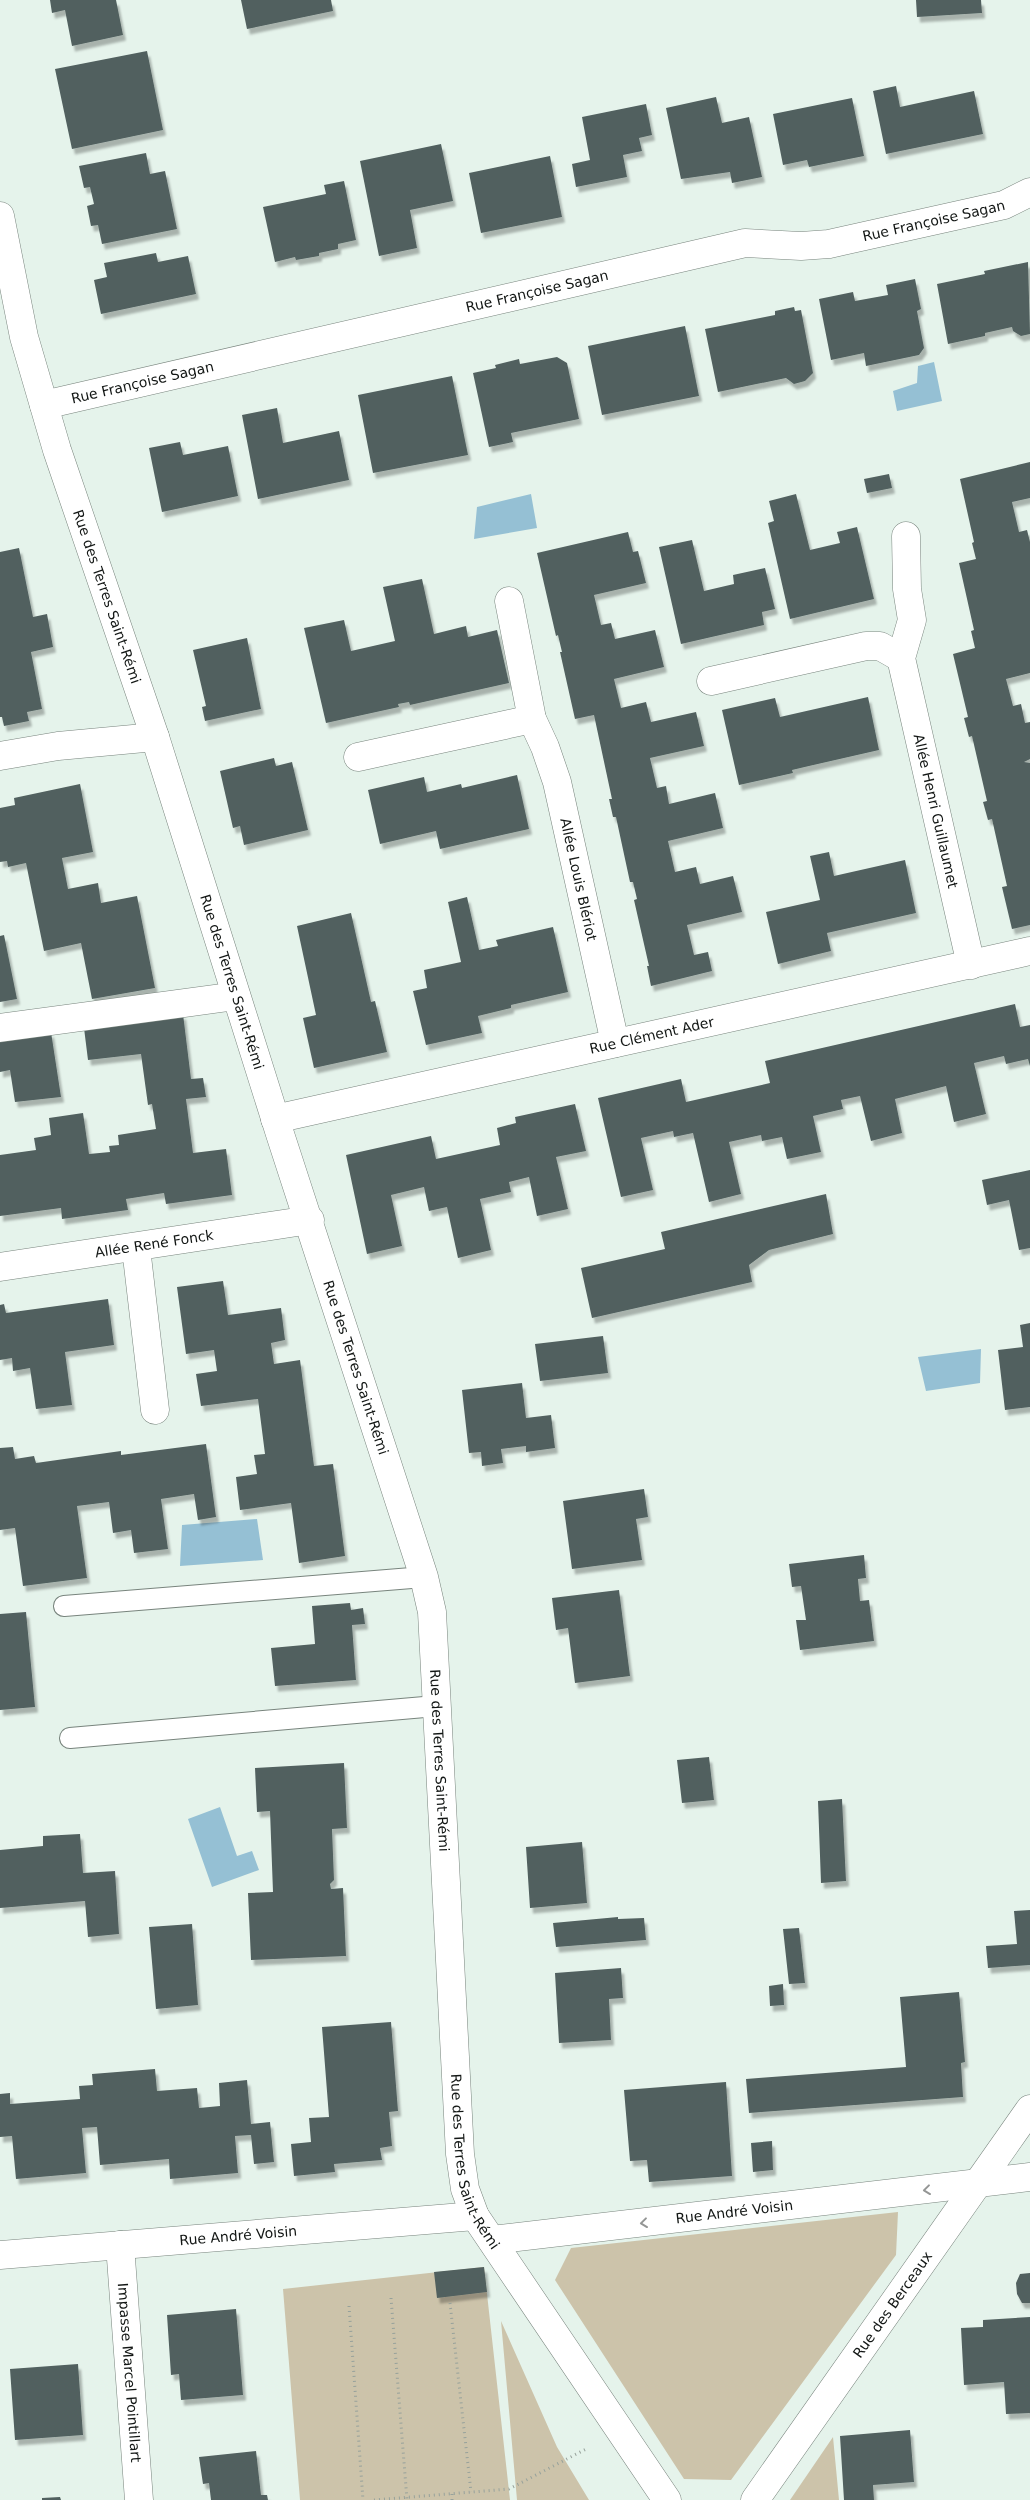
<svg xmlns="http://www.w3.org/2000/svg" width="1030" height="2500" font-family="'DejaVu Sans',sans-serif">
	<defs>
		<filter id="shadow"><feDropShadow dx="3" dy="5.5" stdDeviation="1" flood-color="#0004"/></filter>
	</defs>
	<rect width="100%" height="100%" fill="#e5f3eb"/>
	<path fill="#ccc3aa" d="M898,2212L896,2255L731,2480L684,2479L555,2280L571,2248Z
		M484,2267L510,2500H300L283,2289Z
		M501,2321L557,2447L589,2500H517Z
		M833,2437L839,2500H790Z"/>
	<path fill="#95c0d4" d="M934,362L942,401L897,411L893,391L917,383L918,366Z
		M531,494L537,528L474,539L477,507Z
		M981,1349L980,1383L926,1391L918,1357Z
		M257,1519L263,1560L180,1566L182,1525Z
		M220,1807L237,1856L252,1851L259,1870L212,1887L188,1819Z"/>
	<path fill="#51605f" filter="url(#shadow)" d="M50,0H116L123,35L72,46L65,10L52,13Z
		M241,0H331L333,11L247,29Z
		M916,0H981L982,13L917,17Z
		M147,51L163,130L72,149L55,69Z
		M896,86L900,107L974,91L983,134L886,154L873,91Z
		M716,97L722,123L749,117L762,177L732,183L730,172L681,179L666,108Z
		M852,98L864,156L809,167L807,160L783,165L773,114Z
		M646,104L652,135L639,138L642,151L623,155L627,177L576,187L572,164L590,160L582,117Z
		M441,144L453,201L410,210L417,248L379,256L360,161Z
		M146,153L150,174L165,171L177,229L102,244L98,225L91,226L87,206L94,204L90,187L84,188L79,166Z
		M550,156L562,217L481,233L469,173Z
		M344,181L356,240L338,244V249L319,253V256L296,260L295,257L275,262L263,207L326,194L324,185Z
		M156,253L158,262L188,256L196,294L101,314L94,280L107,277L104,263Z
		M1028,262L1030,334L1021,336L1013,331L1012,327L985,333V336L948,344L937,284L985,274L984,271Z
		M915,279L921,309L917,311L924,348L919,355L866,366L864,353L831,360L819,299L853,292L855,301L888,295L886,285Z
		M794,307L795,311L801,310L813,373L805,381L794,384L786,378L718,392L705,329L775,315V311Z
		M685,326L699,396L602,415L588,346Z
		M557,357L567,363L579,419L511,433L513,442L489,447L473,373L496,368L495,365L519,359L520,364Z
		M452,376L468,455L373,473L358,395Z
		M277,408L283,443L339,431L349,480L258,499L242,415Z
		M180,442L183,455L228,446L238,496L162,512L149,448Z
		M1030,462V498L1012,502L1019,532L1027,530L1030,542V673L1006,679L1013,706L1021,704L1025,723L1030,722V759L1024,762L1030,763V925L1012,929L1002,887L1007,886L992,819L988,820L983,802L987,801L972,736L969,737L964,718L968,717L953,654L975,648L971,631L974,630L959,563L976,559L972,543L974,542L960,479Z
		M889,474L892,488L867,493L864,479Z
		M796,494L810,550L840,543L837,532L857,527L874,599L790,619L768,523L774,521L769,501Z
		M628,532L633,552L638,551L646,583L594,595L601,625L611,623L615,639L655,630L664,667L614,679L621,708L646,702L651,722L696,712L704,746L650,758L657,788L666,786L669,804L715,793L723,828L668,841L675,872L696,867L700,884L733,876L742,912L687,925L694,955L708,952L712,971L651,986L647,966H649L634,900L637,899L633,882H630L616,817H613L609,799H612L594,715L575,719L560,652H562L558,635L556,636L537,553Z
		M692,540L704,591L734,584L733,575L765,568L775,609L762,612L764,625L681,644L659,547Z
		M19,548L33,617L47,614L53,647L31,652L42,709L27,712L29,721L4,726L2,717H0V552Z
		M422,579L434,634L466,626L468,637L497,630L509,683L410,705L409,702L398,704L399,707L326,723L304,628L344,620L351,651L395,641L383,587Z
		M247,638L261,709L205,721L202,707L206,706L193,650Z
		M868,697L879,750L809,766L792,770L793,773L739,785L722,710L775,698L780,717Z
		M274,758L276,766L292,762L308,830L244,845L240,826L233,828L220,771Z
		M517,775L529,829L440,849L436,831L380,844L368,790L424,777L427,792L461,784L462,788Z
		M80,784L93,852L62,858L68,889L98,883L101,903L137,896L155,988L92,999L81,943L44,951L26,863L8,867L7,861L0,862V808L15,805L14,798Z
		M829,852L834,876L905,860L916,913L827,933L831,951L778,964L766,912L820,900L810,856Z
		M467,897L479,950L498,946L496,940L553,927L568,992L511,1005V1008L478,1016L482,1033L426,1045L413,991L427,988L424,970L461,962L448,902Z
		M351,913L371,1002L375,1001L387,1052L314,1068L303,1018L316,1015L297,926Z
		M4,935L17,999L0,1002V936Z
		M1015,1004L1020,1027L1030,1025V1066L1028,1059L1006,1064L1004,1056L974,1063L986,1114L954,1122L946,1086L895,1099L902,1133L871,1141L860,1096L841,1100L843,1109L813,1116L821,1152L787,1159L782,1137L762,1141L761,1135L729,1142L741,1194L709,1202L693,1133L674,1137L673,1131L641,1138L653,1190L621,1197L598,1098L681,1079L686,1102L770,1083L765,1061Z
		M183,1014L191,1079L203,1078L206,1097L186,1099L193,1153L226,1149L232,1195L166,1204L164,1193L126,1199L128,1210L62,1219L61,1208L0,1216V1155L36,1150L34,1138L51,1135L49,1118L83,1113L89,1154L110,1152L109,1146L119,1145L118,1135L156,1129L152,1104L148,1105L141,1054L88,1060L84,1028Z
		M51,1032L61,1097L15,1102L10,1070L0,1072V1039Z
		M575,1104L586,1151L556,1157L568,1209L537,1216L529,1177L509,1182L511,1192L480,1199L491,1250L458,1258L447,1207L429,1211L424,1187L391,1195L402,1246L367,1254L346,1155L431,1136L436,1159L500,1145L497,1128L516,1123L515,1117Z
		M1030,1170V1248L1019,1250L1009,1200L987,1205L982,1180Z
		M826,1194L833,1234L769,1250L749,1265L752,1282L592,1318L581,1268L665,1249L661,1232Z
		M223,1281L228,1315L281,1308L285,1340L271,1343L274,1364L300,1360L314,1466L333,1464L345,1556L299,1563L291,1503L240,1510L236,1477L257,1474L254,1455L265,1454L258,1399L201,1406L196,1374L217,1371L214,1350L186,1354L177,1287Z
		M108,1299L114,1345L65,1352L72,1405L36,1409L30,1368L13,1371L12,1358L0,1360V1305L4,1304L6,1313Z
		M1030,1323V1407L1005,1410L998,1350L1023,1347L1020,1325Z
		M603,1336L608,1373L540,1381L535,1344Z
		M522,1383L526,1418L551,1415L555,1448L526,1452V1446L501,1449L503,1463L482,1466L481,1452L469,1453L462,1390Z
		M206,1444L216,1517L198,1520L194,1494L161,1499L168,1549L134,1553L131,1530L113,1533L109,1502L77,1506L87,1578L23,1586L15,1528L0,1530V1448L13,1447L15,1459L34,1456L36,1463L121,1451V1455Z
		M644,1489L648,1517L636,1519L642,1560L572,1569L563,1501Z
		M864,1555L866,1578L858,1579L860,1601L869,1600L874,1641L800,1650L796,1620H806L801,1586L792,1587L789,1564Z
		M619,1590L630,1676L575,1683L568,1628L556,1630L552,1598Z
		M350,1603L351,1610L363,1608L365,1624L352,1625L356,1680L275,1686L271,1648L315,1644L312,1606Z
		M26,1612L35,1707L0,1710V1614Z
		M709,1757L714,1800L682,1803L677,1760Z
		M344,1763L347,1828L332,1829L334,1880L330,1884L331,1889L343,1888L346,1956L251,1960L248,1893L273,1892L270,1811L257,1812L255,1768Z
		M842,1799L846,1881L821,1883L818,1801Z
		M80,1834L83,1873L115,1871L119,1934L88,1937L85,1901L0,1908V1850L43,1846V1836Z
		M582,1842L587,1903L530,1908L526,1847Z
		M1030,1910V1965L988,1968L986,1946L1017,1944L1014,1911Z
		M618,1917V1919L644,1918L646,1940L556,1947L553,1923Z
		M192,1924L198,2005L156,2009L149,1927Z
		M799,1928L805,1983L789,1984L783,1929Z
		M621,1968L623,1998L609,1999L611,2040L559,2043L555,1973Z
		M783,1984L784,2005L770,2006L769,1986Z
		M959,1992L965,2062L961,2063L963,2097L749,2113L746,2079L906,2067L900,1997Z
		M391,2022L398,2111L389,2112L392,2146L380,2148L382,2160L334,2164L335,2172L294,2176L291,2144L311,2142L309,2118L329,2117L322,2027Z
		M155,2069L157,2091L197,2088L199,2108L220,2106L219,2083L247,2080L251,2124L270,2122L274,2162L254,2164L251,2135L235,2136L238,2173L170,2179L169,2159L100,2165L97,2127L82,2128L86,2173L16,2179L12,2136L0,2137V2094L10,2093V2104L80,2099L79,2086L93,2085L92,2074Z
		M726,2082L732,2176L649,2182L647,2160L630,2161L624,2090Z
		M772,2141L773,2170L753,2172L751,2143Z
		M484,2267L487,2292L437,2298L434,2272Z
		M1030,2273V2303H1022L1017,2294L1016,2283L1020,2274Z
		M236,2309L243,2395L181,2400L179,2374L171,2375L167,2315Z
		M1030,2317V2413L1006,2414L1004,2382L964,2385L961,2328L983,2327V2320Z
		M78,2364L83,2435L15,2440L10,2369Z
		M910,2430L914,2482L873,2485L874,2500H844L840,2436Z
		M256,2451L261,2495H267L268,2500H211L209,2483L203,2484L199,2457Z
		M60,2497L61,2500H42V2498Z"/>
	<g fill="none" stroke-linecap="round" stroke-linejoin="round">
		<g stroke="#78847d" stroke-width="22">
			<path id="lane" d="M64,1606L424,1577
				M70,1738L436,1706"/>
		</g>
		<g stroke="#78847d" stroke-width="29">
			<g id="street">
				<path id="s1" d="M0,216L24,337L57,450L155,737L280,1134L424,1577L432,1612L460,2154L465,2189L475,2216L667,2500"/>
				<path id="s2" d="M44,405L745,243L801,246L829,244L1004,205L1030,192"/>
				<path id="s3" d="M906,536L907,589L912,620L901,658L971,965"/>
				<path id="s4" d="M509,601L532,719L545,747L557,782L615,1043"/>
				<path d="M711,681L866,646H880L901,658"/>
				<path d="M0,756L58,746L155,737"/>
				<path d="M358,757L532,719"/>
				<path d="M0,1028L236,996"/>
				<path id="s5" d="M275,1119L1030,951"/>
				<path d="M136,1248L155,1410"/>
				<path id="s6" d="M0,1267L310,1220"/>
				<path id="s7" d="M492,2240L1030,2177"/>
				<path id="s8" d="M120,2245L139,2500"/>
				<path id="s9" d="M0,2255L475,2216"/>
				<path id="s10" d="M755,2500L1030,2109"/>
			</g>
		</g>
		<path stroke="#96a19b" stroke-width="3" stroke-dasharray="1 4" stroke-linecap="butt" d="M391,2298L407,2500
			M450,2303L471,2492
			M349,2306L363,2500
			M452,2494V2500
			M374,2500L509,2489L588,2448"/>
		<use href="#lane" stroke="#fff" stroke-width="20"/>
		<use href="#street" stroke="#fff" stroke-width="28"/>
	</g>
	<defs><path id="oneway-chevron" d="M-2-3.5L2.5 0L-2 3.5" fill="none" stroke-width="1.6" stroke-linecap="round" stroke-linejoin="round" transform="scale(1.25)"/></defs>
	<g stroke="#949695">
		<use href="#oneway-chevron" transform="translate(927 2190) rotate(173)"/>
		<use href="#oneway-chevron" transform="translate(644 2223) rotate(173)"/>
	</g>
	<g text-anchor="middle" stroke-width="5" stroke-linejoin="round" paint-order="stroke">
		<g font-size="14" fill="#121614" stroke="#e5f3eb">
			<text dy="5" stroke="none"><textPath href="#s2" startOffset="911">Rue Françoise Sagan</textPath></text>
			<text dy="5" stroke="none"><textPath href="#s2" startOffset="506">Rue Françoise Sagan</textPath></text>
			<text dy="5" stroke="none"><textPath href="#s2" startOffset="101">Rue Françoise Sagan</textPath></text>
			<text dy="5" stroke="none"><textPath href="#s1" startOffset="396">Rue des Terres Saint-Rémi</textPath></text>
			<text dy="5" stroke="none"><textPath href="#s3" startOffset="281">Allée Henri Guillaumet</textPath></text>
			<text dy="5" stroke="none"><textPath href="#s4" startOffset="288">Allée Louis Blériot</textPath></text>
			<text dy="5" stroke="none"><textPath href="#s1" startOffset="801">Rue des Terres Saint-Rémi</textPath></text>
			<text dy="5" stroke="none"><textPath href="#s5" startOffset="386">Rue Clément Ader</textPath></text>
			<text dy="5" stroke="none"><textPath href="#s6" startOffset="156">Allée René Fonck</textPath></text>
			<text dy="5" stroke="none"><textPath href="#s1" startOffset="1206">Rue des Terres Saint-Rémi</textPath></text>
			<text dy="5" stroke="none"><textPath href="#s1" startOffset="1611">Rue des Terres Saint-Rémi</textPath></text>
			<text dy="5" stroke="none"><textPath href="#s1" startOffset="2016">Rue des Terres Saint-Rémi</textPath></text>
			<text dy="5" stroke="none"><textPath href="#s7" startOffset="244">Rue André Voisin</textPath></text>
			<text dy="5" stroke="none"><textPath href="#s9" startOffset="239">Rue André Voisin</textPath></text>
			<text dy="5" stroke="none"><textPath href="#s10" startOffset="239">Rue des Berceaux</textPath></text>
			<text dy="5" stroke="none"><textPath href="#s8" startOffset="128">Impasse Marcel Pointillart</textPath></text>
		</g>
	</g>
</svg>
